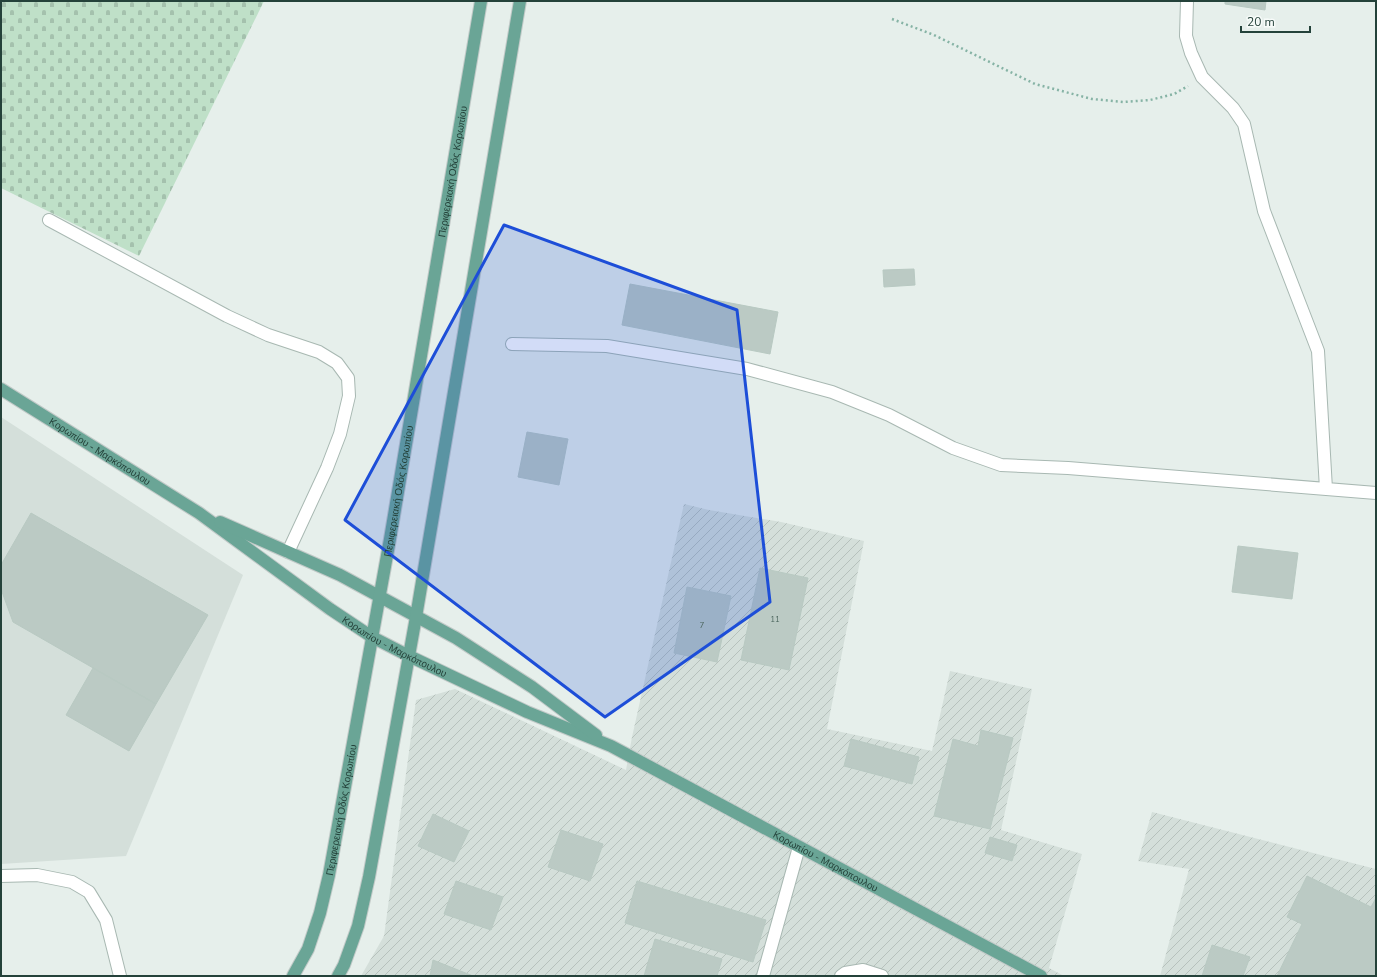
<svg xmlns="http://www.w3.org/2000/svg" width="1377" height="977" font-family="'Nunito Sans',sans-serif">
	<defs>
		<pattern id="industrial-furrows" width="10" height="10" patternUnits="userSpaceOnUse"><rect width="10" height="10" fill="#d4dfda"/><path d="M-1 1l2-2M0 10L10 0M9 11l2-2" fill="none" stroke="#b6c1bc"/></pattern>
		<pattern id="cemetery-stones" width="16" height="16" patternUnits="userSpaceOnUse"><rect width="16" height="16" fill="#bfe0c8"/><path d="M2 7V4a2 2 0 0 1 4 0v3zM10 15v-3a2 2 0 0 1 4 0v3z" fill="#a4c1ad"/></pattern>
	</defs>
	<rect width="100%" height="100%" fill="#e6efeb"/>
	<path fill="#d4dfda" d="M1,417L243,575L126,856L1,864Z"/>
	<path fill="url(#industrial-furrows)" d="M684,504L709,510L781,522L864,541L827,729L932,751L950,671L1032,689L1001,830L1082,854L1049,968L1064,976H361L384,936L416,700L455,689L626,770L632,737Z
		M1152,812L1376,869V976H1160L1189,869L1138,861Z"/>
	<path fill="url(#cemetery-stones)" d="M1,1H264L139,256L1,188Z"/>
	<path fill="#bbcac4" stroke="#b8c9c2" d="M1225,1H1266L1265,10L1225,4Z
		M914,269L915,285L884,287L883,270Z
		M630,284L778,312L770,354L622,325Z
		M527,432L568,439L559,485L518,477Z
		M31,513L208,615L156,704L13,622L1,589V565Z
		M1238,546L1298,553L1292,599L1232,592Z
		M760,568L808,578L789,670L741,660Z
		M687,587L731,596L717,662L674,653Z
		M93,668L156,704L129,751L66,715Z
		M981,730L1013,738L990,829L934,816L953,739L978,746Z
		M851,739L919,757L912,784L844,766Z
		M433,814L469,831L454,862L418,846Z
		M561,830L603,844L590,881L548,867Z
		M990,837L1017,845L1012,861L985,853Z
		M1307,876L1371,907L1376,898V976H1277L1302,924L1287,917Z
		M456,881L503,897L491,930L444,914Z
		M637,881L766,920L753,962L625,923Z
		M655,939L722,959L717,976H644Z
		M1212,945L1250,957L1243,976H1202Z
		M433,960L473,976H430Z"/>
	<g fill="none" stroke-linecap="round" stroke-linejoin="round">
		<g stroke="#a8b8b2" stroke-width="14">
			<path id="lane" d="M49,220L227,316L268,335L319,352L337,363L348,378L349,396L340,434L327,468L288,552
				M1,876L37,875L72,882L89,892L106,920L120,976
				M763,976L799,847
				M841,976L845,973L863,970L882,976"/>
		</g>
		<g stroke="#a8b8b2" stroke-width="14">
			<path id="street" d="M1187,1L1186,36L1191,53L1202,77L1233,108L1244,124L1264,211L1318,351L1326,489
				M512,344L607,346L747,369L832,392L889,415L953,448L1001,465L1068,468L1376,493"/>
		</g>
		<g stroke="#c2cac8" stroke-width="14">
			<g id="primary">
				<path id="s1" d="M1,389L199,513L330,609L372,637L409,656L527,712L611,746L1041,976"/>
				<path d="M220,522L340,575L456,638L532,687L596,735"/>
				<path id="s2" d="M293,976L308,949L320,913L329,875L390,539L481,1"/>
				<path d="M338,976L344,965L358,926L369,877L416,617L520,1"/>
			</g>
		</g>
		<path stroke="#86b3a5" stroke-width="2.5" stroke-dasharray="2 3" stroke-linecap="butt" d="M892,19L934,35L1035,84L1092,99L1123,102L1150,100L1174,94L1188,86"/>
		<use href="#lane" stroke="#fff" stroke-width="12"/>
		<use href="#street" stroke="#fff" stroke-width="12"/>
		<use href="#primary" stroke="#6aa596" stroke-width="12"/>
	</g>
	<path fill="#1d4ed8" fill-opacity="0.2" stroke="#1d4ed8" stroke-width="3" stroke-linejoin="round" d="M504,225L737,310L770,602L605,717L345,520Z"/>
	<g text-anchor="middle" stroke-width="3" stroke-linejoin="round" paint-order="stroke">
		<g font-size="8" fill="#4a645c">
			<text x="775" y="622">11</text>
			<text x="702" y="628">7</text>
		</g>
		<g font-size="10" fill="#24423a" stroke="#f7fbf9">
			<text dy="4" stroke="none"><textPath href="#s2" startOffset="822">Περιφερειακή Οδός Κορωπίου</textPath></text>
			<text dy="4" stroke="none"><textPath href="#s1" startOffset="117">Κορωπίου - Μαρκόπουλου</textPath></text>
			<text dy="4" stroke="none"><textPath href="#s2" startOffset="498">Περιφερειακή Οδός Κορωπίου</textPath></text>
			<text dy="4" stroke="none"><textPath href="#s1" startOffset="471">Κορωπίου - Μαρκόπουλου</textPath></text>
			<text dy="4" stroke="none"><textPath href="#s2" startOffset="174">Περιφερειακή Οδός Κορωπίου</textPath></text>
			<text dy="4" stroke="none"><textPath href="#s1" startOffset="953">Κορωπίου - Μαρκόπουλου</textPath></text>
		</g>
	</g>
	<rect width="1377" height="977" fill="none" stroke="#24423a" stroke-width="4"/>
	<path d="M1241 26v6h69v-6" fill="none" stroke="#24423a" stroke-width="2"/>
	<text x="1247" y="26" font-size="12" fill="#24423a" stroke="#f7fbf9" stroke-width="3" paint-order="stroke">20 m</text>
</svg>
